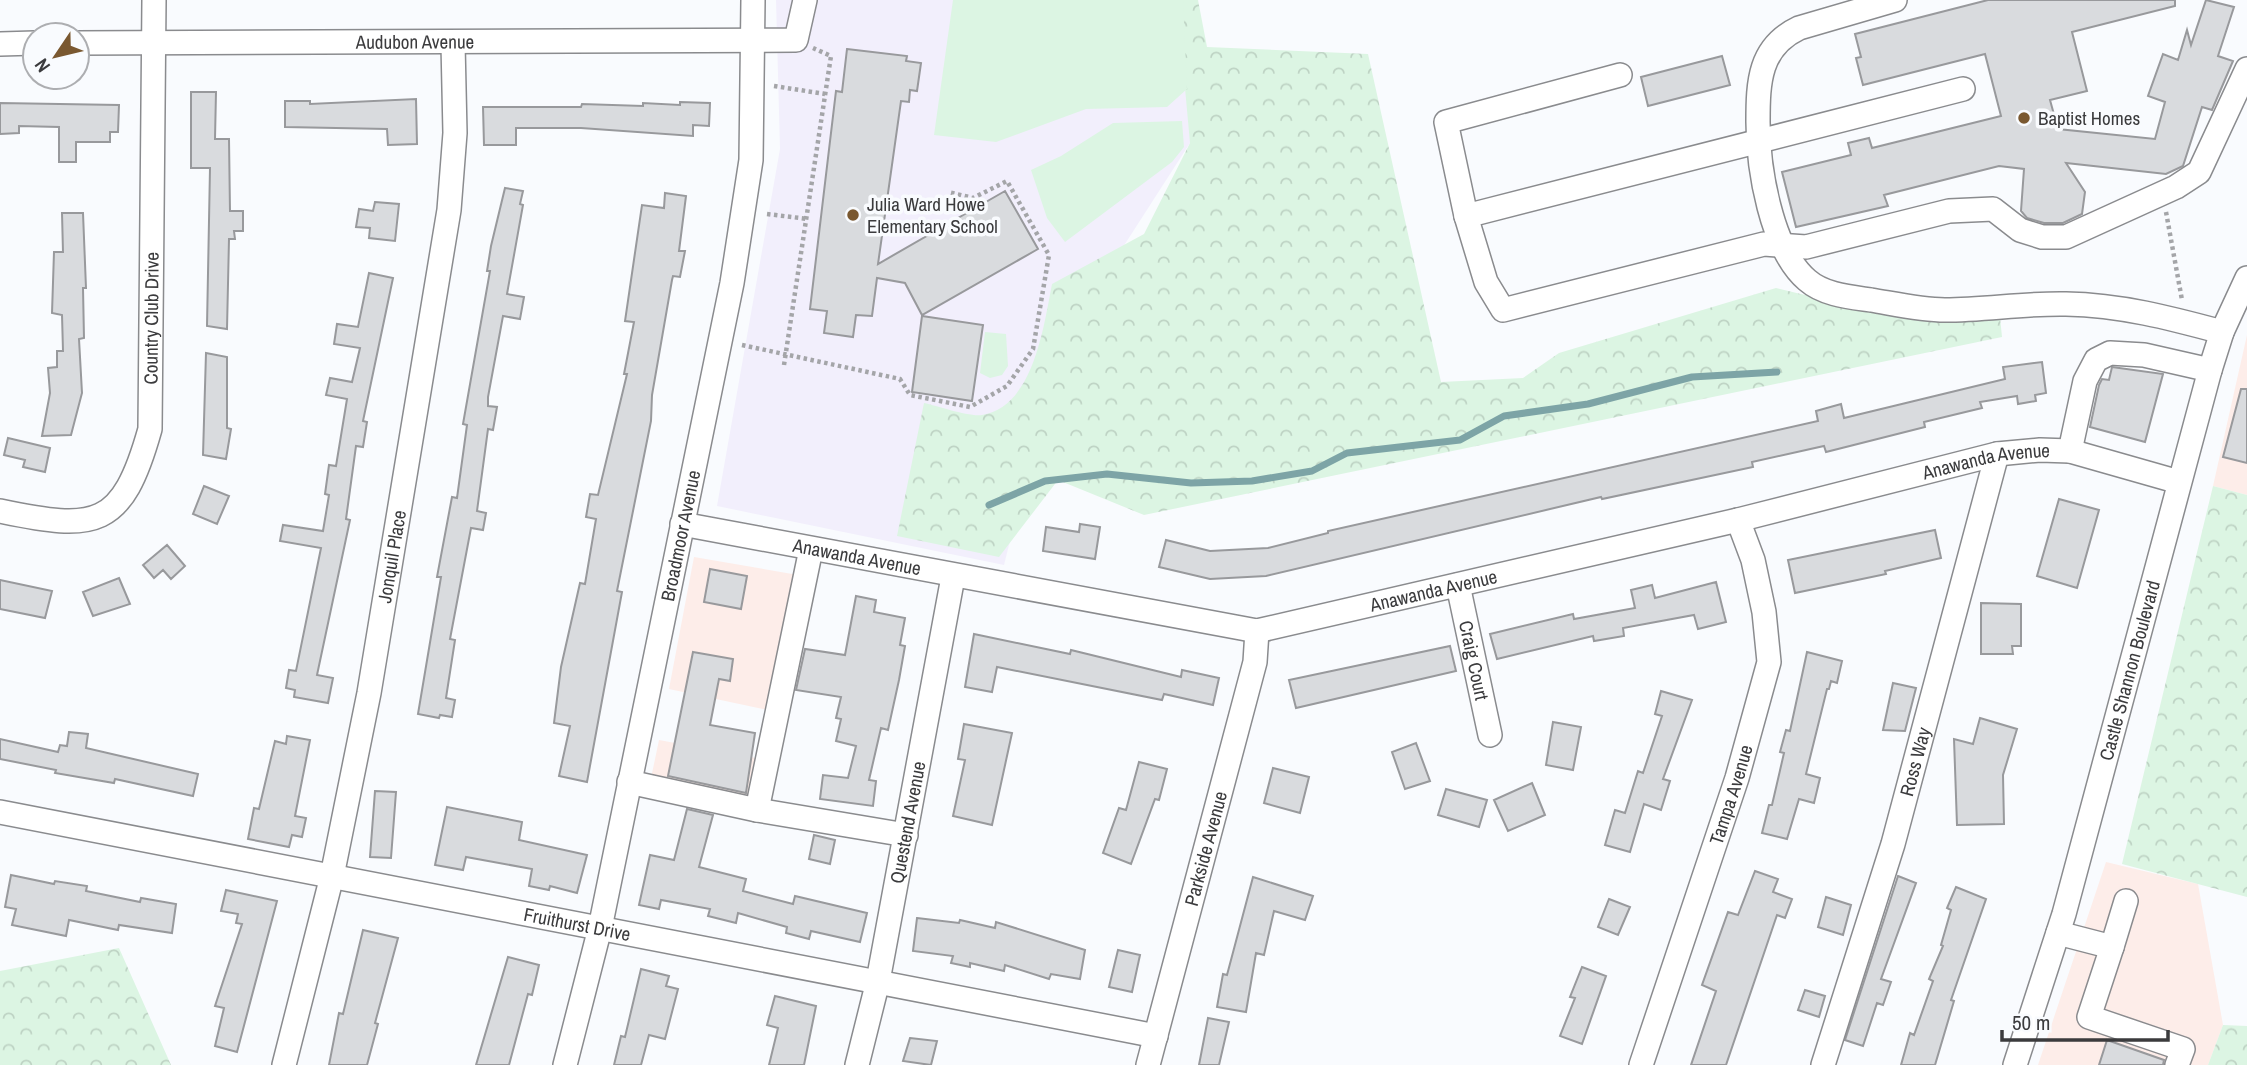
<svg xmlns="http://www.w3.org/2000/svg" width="2247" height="1065" font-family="'Archivo Narrow',sans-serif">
	<defs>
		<pattern id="forest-crowns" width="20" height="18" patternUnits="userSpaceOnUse" patternTransform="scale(1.75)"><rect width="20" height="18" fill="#dcf5e3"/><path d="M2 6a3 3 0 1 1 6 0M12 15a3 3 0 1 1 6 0" fill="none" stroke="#bed3c4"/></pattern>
	</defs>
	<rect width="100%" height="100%" fill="#f9fbfe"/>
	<path fill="#fdede9" d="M2247,335V495L2213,486Z
		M694,557L798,575L768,710L669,689Z
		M659,740L761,759L751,806L650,783Z
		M2106,862L2198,884L2223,1025L2208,1065H2038Z"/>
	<path fill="#f2effc" d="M776,0H1192L1190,143L1087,303L1036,437L1004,565L717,506L780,149Z"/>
	<path fill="url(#forest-crowns)" d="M1177,0H1198L1207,47L1368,54L1441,382L1523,378L1559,353L1776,288L1896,317H2000L2002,337L1144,515L1058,480L999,557L897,536L924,403C938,406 969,417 982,415C1034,407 1044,324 1052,284L1144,234L1190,143Z
		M2213,486L2247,495V897L2122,864Z
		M119,948L171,1065H0V971Z
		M2223,1025L2247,1026V1065H2208Z"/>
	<path fill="#dcf5e3" d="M953,0H1183L1187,89L1167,107L1086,109L996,142L934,135Z
		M1182,121L1184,147L1172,162L1065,242L1047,218L1031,170L1061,156L1113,123Z
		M985,332L1006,334L1008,366L1002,375L990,378L980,373Z"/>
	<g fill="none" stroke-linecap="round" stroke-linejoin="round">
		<path stroke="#7da4a6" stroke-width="7" d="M989,505L1045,481L1107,474L1191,483L1252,481L1312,471L1347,453L1460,440L1504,416L1588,404L1692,377L1777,372"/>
	</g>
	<path fill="#d9dbde" stroke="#98999c" stroke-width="2" d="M1988,0H2175V6L2072,32L2087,91L2050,100L2058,129L2155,139L2165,102L2148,96L2163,54L2178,60L2187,30L2191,45L2206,0L2234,7L2218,56L2233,61L2212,110L2202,107L2183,166L2166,174L2066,163L2085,192L2082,214L2063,223H2044L2027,218L2021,211L2024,169L1999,166L1884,195L1888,206L1796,227L1782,172L1851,155L1848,143L1869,138L1872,148L2001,116L1985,54L1863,85L1856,58L1861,57L1855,34Z
		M847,49L907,56L906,61L921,63L917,91L910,90L909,102L901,101L878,264L1005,191L1038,249L922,315L905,283L877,278L872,316L856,315L853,337L824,333L827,311L810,309L836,91L842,92Z
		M1722,56L1730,85L1648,106L1641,77Z
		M191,92H216L215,139H229L230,211H243V231H234L235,239H229L227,329L207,326L210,168H191Z
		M416,99L417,144L388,145L387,129L285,127V101H310V104Z
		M680,102L710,103L709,126L693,125V136L581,128H516V145H484L483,107H581L582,104L643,106V103L680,105Z
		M0,103L119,105L118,132H110V142H76V162H59V127L19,126V133L0,134Z
		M505,188L523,191L520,204L523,205L507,294L524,297L520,319L503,316L488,397V406L497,407L493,430L488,429L477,511L486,513L483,530L471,528L450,639L455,640L446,698L455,700L452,717L440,715L439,718L418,714L441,577H437L452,497L457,498L467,425L463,424L490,271H487L491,246Z
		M665,193L686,196L679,251H685L680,277L673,276L672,280L652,395L651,421L617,591L622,592L587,782L559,776L570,726L554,723L561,667L580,583L585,584L596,519L586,517L590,494L598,495L627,374H624L634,322L625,321L642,205L664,208Z
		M375,202L399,204L395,241L369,238L370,228L356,227L359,209L373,211Z
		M62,213H83L86,288H83L84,338L79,339L82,393L71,435L42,436L50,393L48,368L57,367V351H63L62,315L52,313L54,252H63Z
		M369,273L393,278L363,421L367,422L363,447L356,446L346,519L350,520L317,675L333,678L328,703L294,697L295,690L286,688L289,670L296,671L321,548L280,541L283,525L323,531L329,495L325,494L329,465L336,466L347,399L326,395L330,378L352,382L360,348L334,344L337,324L358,327Z
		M922,316L983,325L972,401L912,392Z
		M206,353L227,357V428L231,429L226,459L203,455Z
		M2042,362L2046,393L2035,395L2036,401L2018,404L2017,396L1980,402L1982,408L1924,422L1925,427L1826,452L1824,446L1752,462L1753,467L1602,499L1601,497L1266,576L1210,579L1159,567L1166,540L1210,551L1268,548L1328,533V531L1818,421L1816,411L1841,404L1844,418L2005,379L2003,367Z
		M2112,367L2163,374L2145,442L2090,427L2099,385L2102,379L2109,380Z
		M2241,389H2247V463L2223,457Z
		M8,438L50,448L45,472L23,467L25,460L4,455Z
		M204,486L229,496L217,524L193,514Z
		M2059,499L2099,510L2077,588L2037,576Z
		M1080,524L1100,527L1095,559L1043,551L1046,527L1079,532Z
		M1935,530L1941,558L1885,571L1886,574L1795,593L1788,560Z
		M167,545L185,566L171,579L163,570L154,578L143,565Z
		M710,569L747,576L741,609L704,602Z
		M119,578L130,604L93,616L83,592Z
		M0,580L52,591L45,618L0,609Z
		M1716,582L1726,622L1698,629L1694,615L1623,628L1624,636L1594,641L1593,636L1497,659L1490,634L1573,614L1574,619L1635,608L1631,590L1652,585L1655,598Z
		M856,596L876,600L874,612L905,618L900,645L905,646L899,680L888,730L881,728L869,780L876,781L873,806L820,799L823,775L848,778L856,746L836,741L841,719L836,718L841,697L796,690L805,649L845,655Z
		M1981,603L2021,604V646H2012L2013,654H1981Z
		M974,634L1070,654L1071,650L1181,677L1182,670L1219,678L1213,705L1164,694L1162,700L997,667L992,692L965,687Z
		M1450,646L1456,671L1296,708L1289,680Z
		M693,652L733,659L730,681L719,679L710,725L755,733L746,793L668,776Z
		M1807,652L1842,661L1837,683L1831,681L1829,689H1827L1806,774L1820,778L1814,803L1799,799L1787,839L1762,833L1769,805H1772L1784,753L1780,752L1786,730L1790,731Z
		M1893,683L1916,688L1905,731L1883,730Z
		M1661,691L1692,700L1663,779L1670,781L1661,810L1644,804L1630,852L1605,845L1615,810L1625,813L1638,771L1643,773L1662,716L1655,714Z
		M1980,718L2017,729L2003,775L2004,824L1957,825L1954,739L1973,744Z
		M1553,722L1581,727L1573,770L1546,765Z
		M964,724L1012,733L992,825L953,816L965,760L958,759Z
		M69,732L88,734L86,748L198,774L193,796L115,779L114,783L55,773L56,770L0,759V739L58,752L60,745L67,746Z
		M287,736L310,740L295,816L306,818L302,837L292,835L289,847L248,839L254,808L259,809L275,741L286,744Z
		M1416,743L1430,781L1405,789L1392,752Z
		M1139,762L1167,769L1159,800L1155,799L1131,864L1103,853L1119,808L1126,810Z
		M1273,768L1309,777L1300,813L1264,803Z
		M1532,783L1545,815L1508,831L1494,800Z
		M1446,789L1487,800L1479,827L1438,815Z
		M375,791L396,792L391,858L370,857Z
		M447,807L522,822L519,840L587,855L577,893L550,886L549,890L529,886L532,869L466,857L463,870L435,865Z
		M687,809L713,815L699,867L746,879L743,891L793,904L795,896L867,913L860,942L811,931L809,939L786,933L787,927L738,913L736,923L708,916L710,909L661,900L659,909L639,905L650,855L674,860Z
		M814,835L835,840L830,864L809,859Z
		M1755,871L1778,879L1773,892L1792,899L1785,918L1777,915L1726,1065H1691L1716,991L1702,985L1728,912L1738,915Z
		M11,875L54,884L55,881L87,886L86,891L140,902L141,898L176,904L172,933L119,925L118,930L69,920L66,936L12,925L16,909L5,907Z
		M1898,876L1916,883L1881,979L1891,982L1883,1005L1877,1003L1863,1046L1845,1040Z
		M1253,877L1313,896L1305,920L1274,911L1264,955L1256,953L1246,1012L1217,1007L1223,974L1227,975Z
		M1956,887L1986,899L1951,1000L1954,1001L1935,1065H1901L1910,1033L1914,1035L1933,981L1929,979L1943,946L1941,945L1951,910L1947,908Z
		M226,890L277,901L237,1052L215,1046L224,1008L215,1006L242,924L236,923L238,914L221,911Z
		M1826,897L1851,905L1843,935L1818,927Z
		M1609,899L1630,907L1618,935L1598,927Z
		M917,918L959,923L960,920L995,928L996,922L1085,950L1080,979L1051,974L1049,979L1005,965L1004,971L970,963V967L951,963L953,956L913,951Z
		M363,930L398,938L375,1023L378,1024L367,1065H329L339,1013L343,1014Z
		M1118,950L1140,955L1132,992L1109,987Z
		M508,957L539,965L532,995L528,994L509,1065H476Z
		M1582,967L1606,976L1582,1044L1560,1036L1575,998L1570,997Z
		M641,969L669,976L666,986L678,989L665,1039L649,1035L641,1065H614L621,1036L625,1037Z
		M1805,990L1825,996L1819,1017L1798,1010Z
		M775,996L816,1006L804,1065H769L778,1028L767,1025Z
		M1208,1018L1229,1022L1219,1065H1199Z
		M910,1038L937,1041L931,1065L903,1061Z
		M2107,1040L2164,1060L2163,1065H2099Z"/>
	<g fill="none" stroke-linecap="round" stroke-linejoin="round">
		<g stroke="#8a8b8e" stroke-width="26">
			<g id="minor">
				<path d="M1895,0L1799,28C1759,47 1758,82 1758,122C1758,168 1771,249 1807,280C1824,295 1850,297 1871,300C1895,304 1921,310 1945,310C1985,310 2026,303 2066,304C2121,305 2170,318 2222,332"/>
				<path id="s1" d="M77,43L796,40L805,0"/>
				<path d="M0,44L35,43"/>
				<path d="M1963,89L1466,216L1486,282L1503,310L1764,244L1806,247L1949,211L1993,209L2020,230L2042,237H2066L2176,187L2199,172L2247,69"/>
				<path d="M1466,216L1446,122L1620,75"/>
				<path d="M2070,451L2085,381L2096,360L2110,353L2144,355L2210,370"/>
				<path id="s2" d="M0,511C96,531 122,529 150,429L154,0"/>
				<path id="s3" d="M682,524L1257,631L1738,520L1997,454L2040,450L2070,451L2179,482"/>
				<path id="s4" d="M1458,585L1490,735"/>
				<path d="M629,782L757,810L906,835"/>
				<path d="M757,810L811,549"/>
				<path id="s5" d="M0,812L1156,1036"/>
				<path d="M2058,933L2112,947L2089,1017L2183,1049L2177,1065"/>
				<path d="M2112,947L2126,901"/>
				<path id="s6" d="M284,1065L332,876L369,693L449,210L455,133L453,44"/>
				<path id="s7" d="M565,1065L600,928L732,283L751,160L753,0"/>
				<path id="s8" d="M857,1065L878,981L953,577"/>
				<path id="s9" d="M1148,1065L1255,662L1257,631"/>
				<path id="s10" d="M1641,1065L1737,778L1769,662L1764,612L1753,560L1738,520"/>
				<path id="s11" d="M1823,1065L1893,844L1997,454"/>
				<path id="s12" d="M2015,1065L2064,914L2210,370L2222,332L2247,278"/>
			</g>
		</g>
		<path stroke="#a4a5a8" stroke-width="4.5" stroke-dasharray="3.5 3.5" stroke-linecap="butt" d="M774,86L825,94
			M2166,212L2182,300
			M767,214L808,219
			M742,345L900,379L910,395L970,407L1007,386L1033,349L1049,255L1007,181L973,198L948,192
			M784,365L831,56L813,48"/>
		<use href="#minor" stroke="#fff" stroke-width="23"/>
	</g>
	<g fill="#7a5830" stroke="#f9fbfe" stroke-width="2.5">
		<circle cx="2024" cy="118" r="7"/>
		<circle cx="853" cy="215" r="7"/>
	</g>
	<g text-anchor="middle" stroke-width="7" stroke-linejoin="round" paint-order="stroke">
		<g font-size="19" fill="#3b3b3d" stroke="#f9fbfe">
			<text dy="7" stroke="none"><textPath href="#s1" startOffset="338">Audubon Avenue</textPath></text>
			<text dy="7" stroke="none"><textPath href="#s2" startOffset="315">Country Club Drive</textPath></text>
			<text dy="7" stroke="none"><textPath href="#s3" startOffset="1334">Anawanda Avenue</textPath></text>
			<text dy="7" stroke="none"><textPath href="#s7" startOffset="542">Broadmoor Avenue</textPath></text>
			<text dy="7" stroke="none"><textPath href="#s6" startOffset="520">Jonquil Place</textPath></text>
			<text dy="7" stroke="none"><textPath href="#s3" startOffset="178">Anawanda Avenue</textPath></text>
			<text dy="7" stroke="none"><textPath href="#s3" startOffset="766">Anawanda Avenue</textPath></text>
			<text dy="7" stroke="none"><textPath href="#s4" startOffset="77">Craig Court</textPath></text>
			<text dy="7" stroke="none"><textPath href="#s12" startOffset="411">Castle Shannon Boulevard</textPath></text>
			<text dy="7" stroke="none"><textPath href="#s11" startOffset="317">Ross Way</textPath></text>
			<text dy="7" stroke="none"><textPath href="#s10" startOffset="285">Tampa Avenue</textPath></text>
			<text dy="7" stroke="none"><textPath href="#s8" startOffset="248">Questend Avenue</textPath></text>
			<text dy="7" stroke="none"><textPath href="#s9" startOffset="224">Parkside Avenue</textPath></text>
			<text dy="7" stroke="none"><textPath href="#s5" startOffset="588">Fruithurst Drive</textPath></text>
		</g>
		<g font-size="19" fill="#3b3b3d" stroke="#f9fbfe" text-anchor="start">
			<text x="2038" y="125">Baptist Homes</text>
			<text x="867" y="211">Julia Ward Howe<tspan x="867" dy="22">Elementary School</tspan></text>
		</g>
	</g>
	<g transform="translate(56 56) rotate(235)"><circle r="33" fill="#f9fbfe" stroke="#adaeb1" stroke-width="2"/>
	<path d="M0-5L12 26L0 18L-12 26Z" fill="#7a5830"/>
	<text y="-10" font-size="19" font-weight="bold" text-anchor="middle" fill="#3b3b3d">N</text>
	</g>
	<path d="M2002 1030v10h166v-10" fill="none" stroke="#3b3b3d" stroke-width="3.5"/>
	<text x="2012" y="1030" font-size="21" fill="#3b3b3d" stroke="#f9fbfe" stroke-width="5" paint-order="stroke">50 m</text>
</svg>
